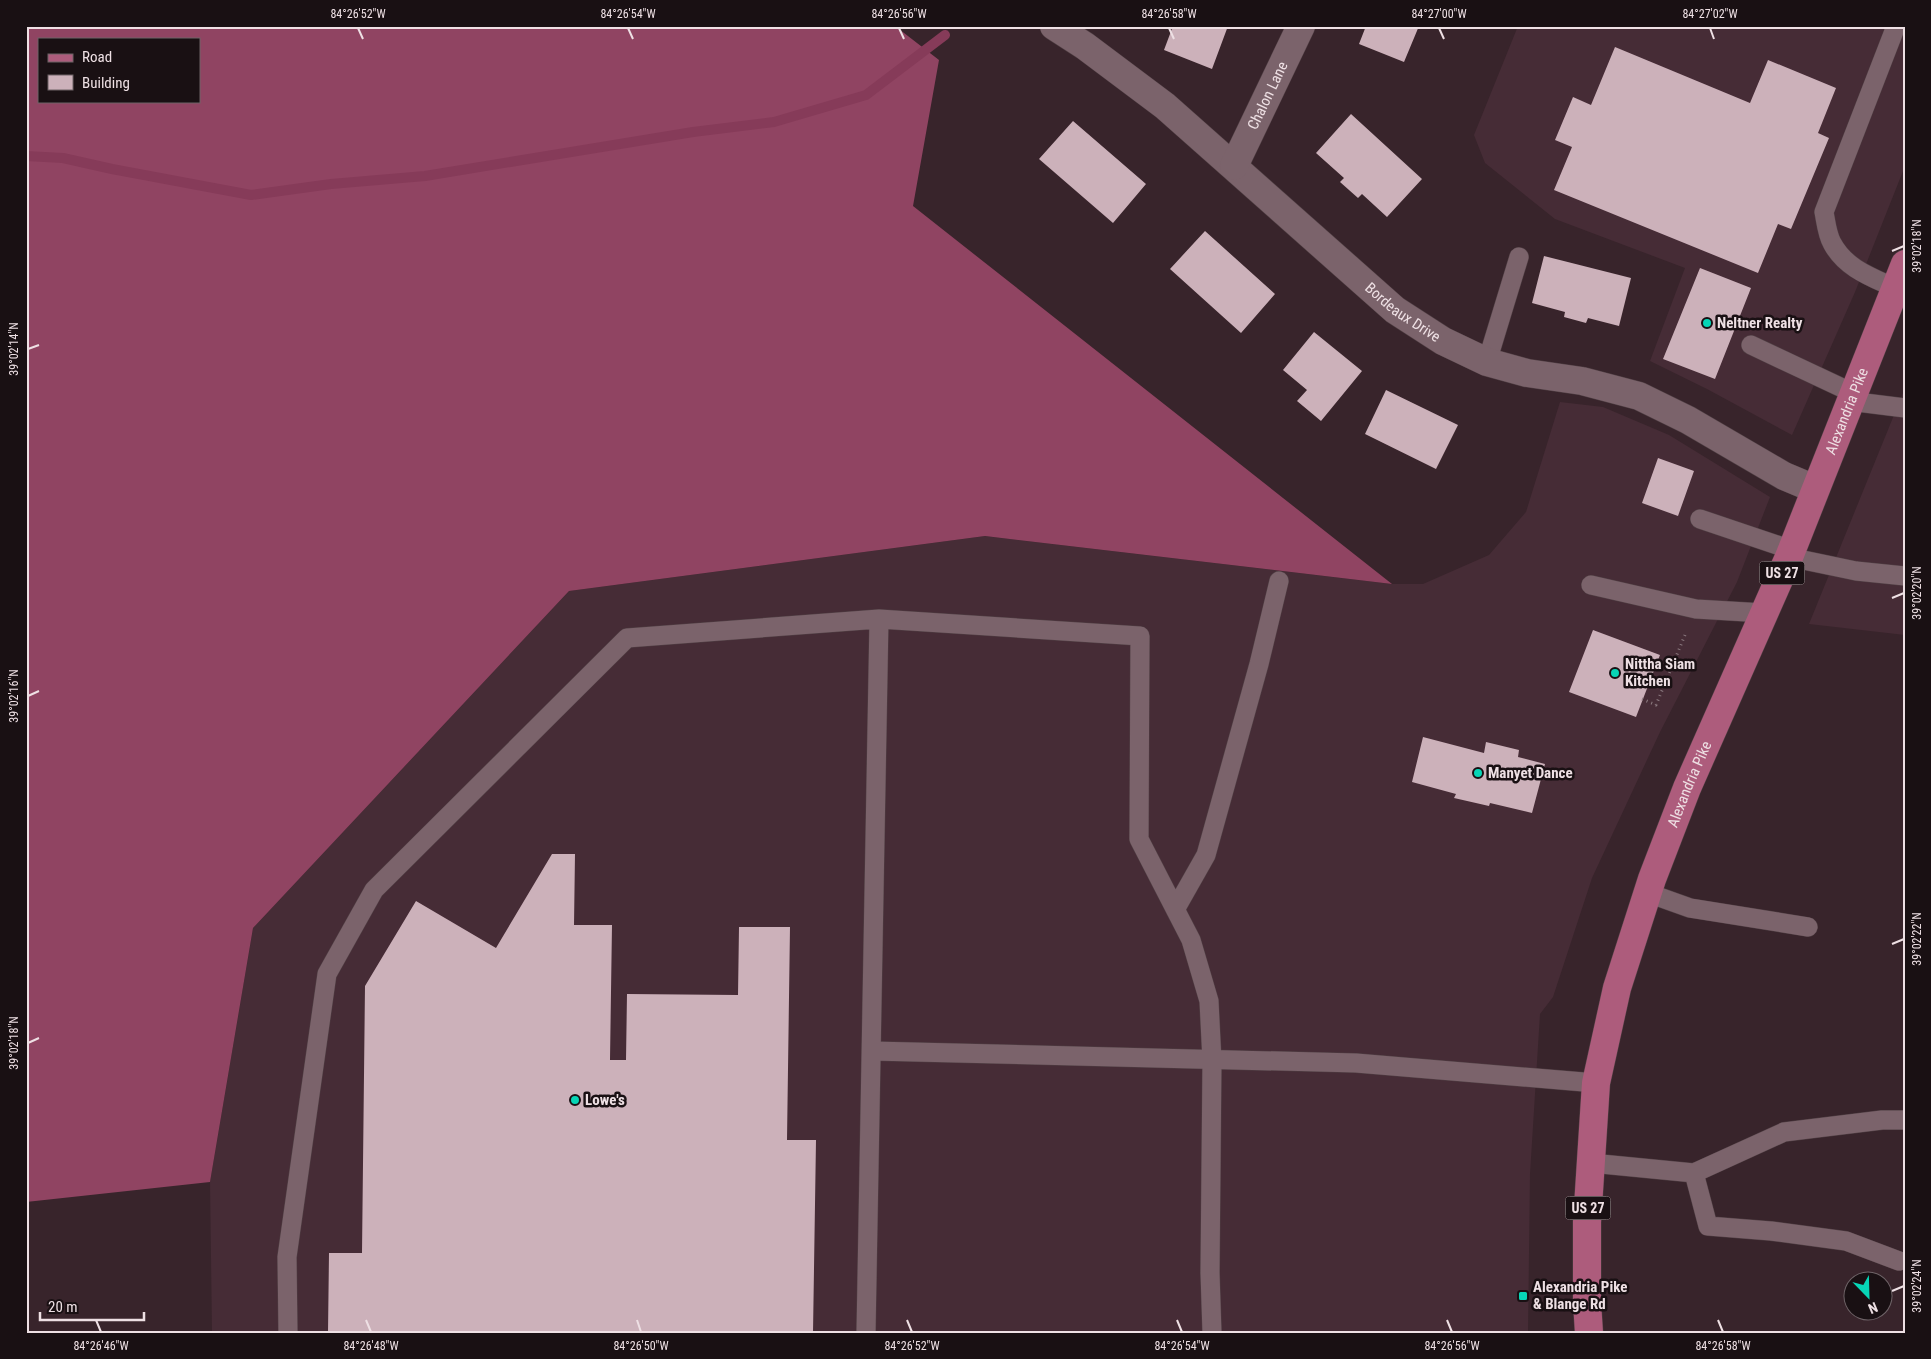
<svg xmlns="http://www.w3.org/2000/svg" width="1931" height="1359" font-family="'Roboto Condensed',sans-serif">
	<rect width="100%" height="100%" fill="#38242b"/>
	<path fill="#462c36" d="M1518,26H1905V166L1855,292L1792,435L1707,389L1650,361L1685,268L1555,219L1485,163L1474,135Z
		M1905,388V635L1809,624Z
		M1560,402L1603,407L1669,435L1770,497L1737,582L1660,732L1592,878L1553,997L1540,1014L1530,1174L1528,1333H212L210,1182L253,928L569,591L985,536L1392,584H1423L1489,555L1526,512Z"/>
	<path fill="#904462" fill-rule="evenodd" d="M26,26H895L939,60L913,206L1392,584L985,536L569,591L253,928L210,1182L26,1202ZM39,39H199V101H39Z"/>
	<g fill="none" stroke-linecap="round" stroke-linejoin="round">
		<path stroke="#863b59" stroke-width="10" d="M26,156L63,158L112,169L251,195L331,184L425,176L693,132L774,122L866,95L945,35"/>
	</g>
	<path fill="#ccb1ba" d="M1173,26H1228L1212,69L1164,50Z
		M1366,26H1419L1404,62L1359,44Z
		M1615,47L1750,103L1768,60L1836,88L1818,133L1829,138L1791,229L1778,224L1758,273L1554,190L1572,147L1555,140L1573,97L1591,105Z
		M1351,114L1422,179L1387,217L1362,194L1358,198L1340,182L1344,178L1316,153Z
		M1073,121L1146,184L1113,223L1039,159Z
		M1205,231L1275,294L1241,333L1170,269Z
		M1544,256L1631,278L1619,326L1588,318L1586,323L1564,317L1565,312L1532,303Z
		M1700,268L1751,288L1715,379L1663,359Z
		M1314,332L1362,371L1321,421L1297,401L1307,390L1283,370Z
		M1386,390L1458,425L1436,469L1365,434Z
		M1658,458L1694,471L1678,516L1642,503Z
		M1593,630L1660,655L1636,717L1569,692Z
		M1423,737L1484,753L1486,742L1519,750L1518,757L1545,764L1532,813L1490,803L1489,806L1454,798L1456,794L1412,782Z
		M552,854H575L574,925H612L610,1060H626L627,994L738,995L739,927H790L787,1140H816L813,1333H328L329,1253H362L365,986L416,901L496,948Z"/>
	<g fill="none" stroke-linecap="round" stroke-linejoin="round">
		<g stroke="#514045" stroke-width="20">
			<path id="lane" d="M1895,288C1871,277 1845,268 1832,243C1827,234 1826,222 1824,212L1896,26
				M1751,345L1853,393
				M1487,362L1519,257
				M1849,401L1905,408
				M1700,519L1792,550
				M1789,557L1856,571L1905,576
				M1591,585L1696,609L1764,613
				M1648,893L1690,908L1808,927
				M1176,908L1206,855L1259,664L1279,581
				M872,1051L1356,1063L1596,1083
				M1591,1163L1694,1173L1784,1132L1882,1120H1905
				M1694,1173L1708,1226L1771,1231L1846,1241L1899,1261
				M288,1333L287,1257L327,974L374,890L627,638L879,619L1140,636L1139,839L1191,940L1209,1001L1212,1061L1210,1273L1212,1333
				M866,1333L879,619"/>
		</g>
		<g stroke="#514045" stroke-width="29">
			<g id="street">
				<path id="s1" d="M1054,26L1085,46L1165,106L1395,310L1443,341L1487,362L1527,373L1582,381L1639,396L1688,420L1784,476L1815,489"/>
				<path id="s2" d="M1234,166L1301,26"/>
			</g>
		</g>
		<g stroke="#514045" stroke-width="29">
			<g id="primary">
				<path id="s3" d="M1589,1333L1587,1302V1222L1596,1083L1617,988L1652,879L1687,788L1789,557L1905,264"/>
			</g>
		</g>
		<path stroke="#8c7b80" stroke-width="3" stroke-dasharray="1 4" stroke-linecap="butt" d="M1642,699L1656,705L1685,635"/>
		<use href="#lane" stroke="#7b636b" stroke-width="19"/>
		<use href="#street" stroke="#7b636b" stroke-width="28"/>
		<use href="#primary" stroke="#ad5c7c" stroke-width="28"/>
	</g>
	<path fill="none" stroke="#eee0e4" stroke-width="2" d="M358,28L363,39M628,28L633,39M899,28L904,39M1169,28L1174,39M1439,28L1444,39M1710,28L1714,39M1892,251L1904,246M28,349L39,345M1892,598L1904,593M28,696L39,691M1892,944L1904,939M28,1043L39,1038M1892,1291L1904,1286M96,1320L101,1332M366,1320L371,1332M637,1320L641,1332M907,1320L912,1332M1177,1320L1182,1332M1447,1320L1452,1332M1718,1320L1723,1332"/>
	<g fill="#07d5b6" stroke="#191013" stroke-width="2">
		<circle cx="1707" cy="323" r="5"/>
		<circle cx="1615" cy="673" r="5"/>
		<circle cx="1478" cy="773" r="5"/>
		<circle cx="575" cy="1100" r="5"/>
		<rect x="1518" y="1291" width="10" height="10" rx="2.5"/>
	</g>
	<g text-anchor="middle" stroke-width="5" stroke-linejoin="round" paint-order="stroke">
		<g fill="#191013" stroke="#aea2a5" stroke-width="1">
			<rect x="1759.5" y="561.5" width="45" height="23" rx="4"/>
			<rect x="1565.5" y="1196.5" width="45" height="23" rx="4"/>
		</g>
		<g font-size="14" font-weight="bold" fill="#eee0e4">
			<text x="1782" y="578">US 27</text>
			<text x="1588" y="1213">US 27</text>
		</g>
		<g font-size="15" fill="#eee0e4" stroke="#191013">
			<text dy="5" stroke="none"><textPath href="#s2" startOffset="78">Chalon Lane</textPath></text>
			<text dy="5" stroke="none"><textPath href="#s1" startOffset="452">Bordeaux Drive</textPath></text>
			<text dy="5" stroke="none"><textPath href="#s3" startOffset="969">Alexandria Pike</textPath></text>
			<text dy="5" stroke="none"><textPath href="#s3" startOffset="564">Alexandria Pike</textPath></text>
		</g>
		<g font-size="15" font-weight="bold" fill="#eee0e4" stroke="#191013" text-anchor="start">
			<text x="1717" y="328">Neltner Realty</text>
			<text x="1625" y="669">Nittha Siam<tspan x="1625" dy="17">Kitchen</tspan></text>
			<text x="1488" y="778">Manyet Dance</text>
			<text x="585" y="1105">Lowe's</text>
			<text x="1533" y="1292">Alexandria Pike<tspan x="1533" dy="17">&amp; Blange Rd</tspan></text>
		</g>
	</g>
	<rect width="1931" height="1359" fill="none" stroke="#191013" stroke-width="55"/>
	<rect x="38" y="38" width="162" height="65" fill="#191013" stroke="#6e6367"/>
	<rect x="48" y="54" width="25" height="8" fill="#ad5c7c" stroke="#6e6367"/>
	<text x="82" y="62" font-size="15" fill="#eee0e4">Road</text>
	<rect x="48" y="75" width="25" height="15" fill="#ccb1ba" stroke="#6e6367"/>
	<text x="82" y="88" font-size="15" fill="#eee0e4">Building</text>
	<g transform="translate(1868 1296) rotate(157)"><circle r="24" fill="#191013" stroke="#6e6367"/>
	<path d="M0-4L9 19L0 12L-9 19Z" fill="#07d5b6"/>
	<text y="-8" font-size="14" font-weight="bold" text-anchor="middle" fill="#eee0e4">N</text>
	</g>
	<path d="M40 1312v8h104v-8" fill="none" stroke="#eee0e4" stroke-width="2.5"/>
	<text x="48" y="1312" font-size="15" fill="#eee0e4" stroke="#191013" stroke-width="4" paint-order="stroke">20 m</text>
	<rect x="28" y="28" width="1876" height="1304" fill="none" stroke="#eee0e4" stroke-width="2"/>
	<g font-size="12" text-anchor="middle" fill="#eee0e4">
		<text x="358" y="18">84°26'52"W</text>
		<text x="628" y="18">84°26'54"W</text>
		<text x="899" y="18">84°26'56"W</text>
		<text x="1169" y="18">84°26'58"W</text>
		<text x="1439" y="18">84°27'00"W</text>
		<text x="1710" y="18">84°27'02"W</text>
		<text transform="translate(1917 246) rotate(-90)" y="4">39°02'18"N</text>
		<text transform="translate(14 349) rotate(-90)" y="4">39°02'14"N</text>
		<text transform="translate(1917 593) rotate(-90)" y="4">39°02'20"N</text>
		<text transform="translate(14 696) rotate(-90)" y="4">39°02'16"N</text>
		<text transform="translate(1917 939) rotate(-90)" y="4">39°02'22"N</text>
		<text transform="translate(14 1043) rotate(-90)" y="4">39°02'18"N</text>
		<text transform="translate(1917 1286) rotate(-90)" y="4">39°02'24"N</text>
		<text x="101" y="1350">84°26'46"W</text>
		<text x="371" y="1350">84°26'48"W</text>
		<text x="641" y="1350">84°26'50"W</text>
		<text x="912" y="1350">84°26'52"W</text>
		<text x="1182" y="1350">84°26'54"W</text>
		<text x="1452" y="1350">84°26'56"W</text>
		<text x="1723" y="1350">84°26'58"W</text>
	</g>
</svg>
